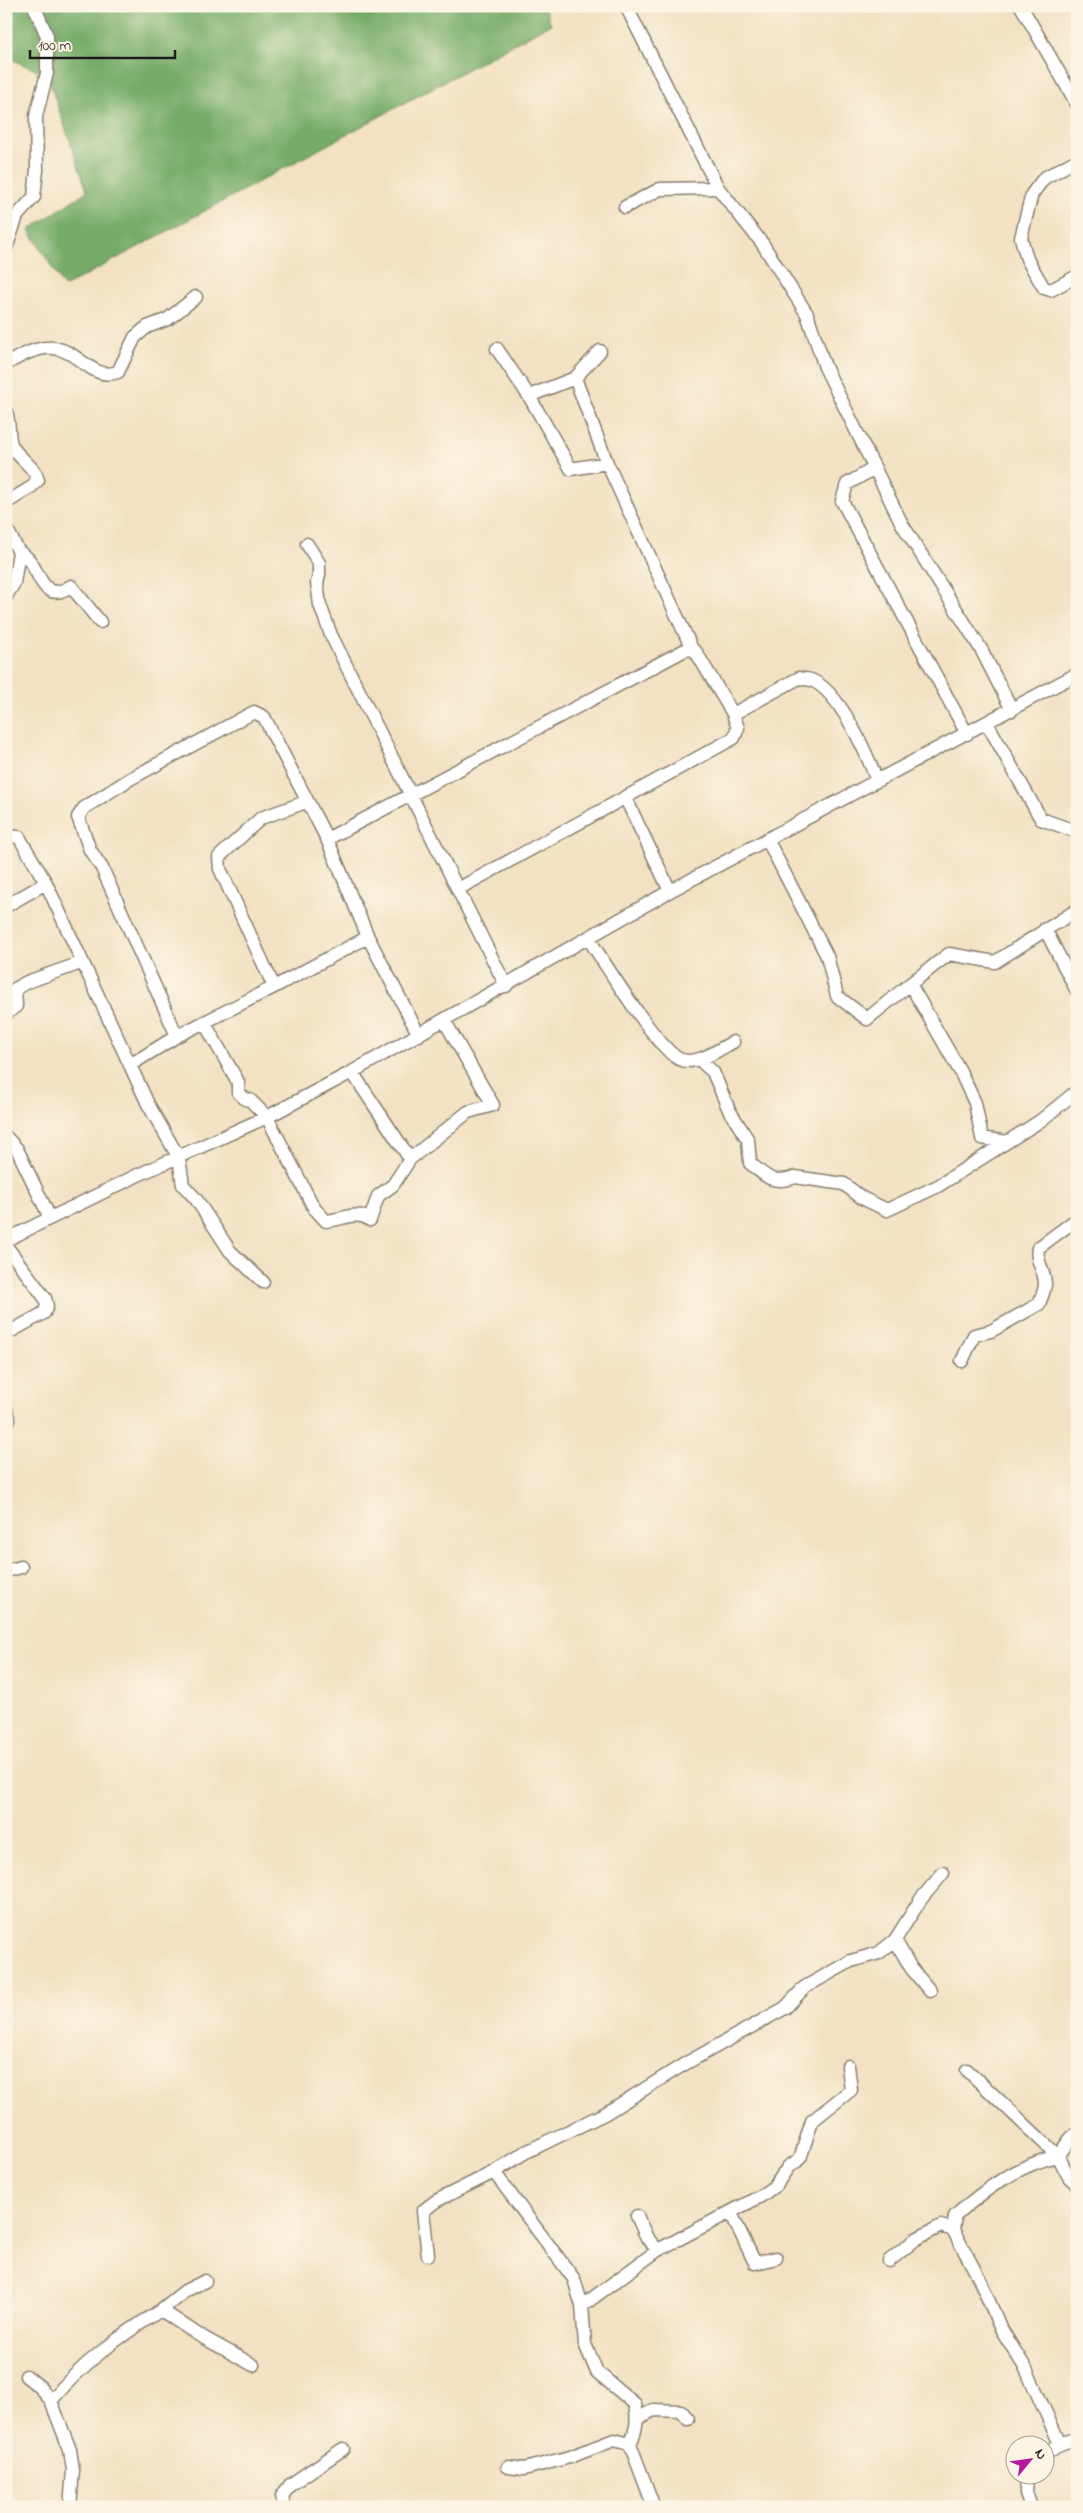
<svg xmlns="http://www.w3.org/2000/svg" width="1083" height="2513" font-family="'Indie Flower',sans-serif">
	<rect width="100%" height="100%" fill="#fcf5e5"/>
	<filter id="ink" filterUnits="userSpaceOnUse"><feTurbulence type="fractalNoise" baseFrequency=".02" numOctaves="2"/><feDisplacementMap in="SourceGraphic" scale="10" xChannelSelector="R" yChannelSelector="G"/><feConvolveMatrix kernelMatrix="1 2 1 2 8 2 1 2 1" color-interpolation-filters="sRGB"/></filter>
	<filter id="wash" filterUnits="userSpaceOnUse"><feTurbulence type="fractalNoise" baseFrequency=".0096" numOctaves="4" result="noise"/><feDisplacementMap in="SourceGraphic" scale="20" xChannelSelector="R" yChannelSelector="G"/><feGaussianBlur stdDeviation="1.12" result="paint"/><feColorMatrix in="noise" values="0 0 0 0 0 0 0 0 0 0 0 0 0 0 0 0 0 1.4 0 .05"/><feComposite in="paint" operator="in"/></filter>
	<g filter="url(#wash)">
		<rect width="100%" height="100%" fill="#f2e1c2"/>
		<path fill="#76ab67" stroke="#496442" d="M6,6H544L551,24L64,287L29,230L87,191L47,75L6,57Z"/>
	</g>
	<g filter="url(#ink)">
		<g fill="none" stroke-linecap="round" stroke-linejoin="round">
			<g stroke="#877e6f" stroke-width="15">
				<path id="minor" d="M626,6L718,188L762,243L807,314L825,367L902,524L981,649L1012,710
					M1021,6L1077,104
					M1077,160L1044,178L1032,194L1026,217L1021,238L1027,259L1044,288L1051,290L1077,276
					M625,207L660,189L718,188
					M6,248L17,216L34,197L37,170L36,116L47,73V36L34,6
					M497,349L529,396L571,469L607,463L692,649
					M6,364C20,356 38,346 54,348C79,351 92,381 118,372L135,337L147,327L168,319L196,297
					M575,378L607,463
					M529,396L575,378L600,351
					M6,412C10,422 8,434 11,444C17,458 34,465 38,480L30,488L6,503
					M875,468L847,484L842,501L967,734
					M6,528L19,552L14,583L6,596
					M307,544L319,563V575L317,583L320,605L331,635L506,986
					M19,552C42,562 38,608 71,586L100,622
					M733,714L799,678C803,679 808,679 811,680C839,690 867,754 877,781
					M987,723L1041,819L1072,830
					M625,797L670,891
					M6,836L19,837L46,883L148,1104L179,1158L183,1185L196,1199L230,1251L263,1282
					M327,839L685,650L692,649L696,652L733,714L738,728L734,738L458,889
					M767,839L827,956L837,996L867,1019L910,984
					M6,906L46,883
					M1045,929L1077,991
					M588,938C605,963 656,1047 679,1059C696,1067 719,1049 733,1042
					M274,987L220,869L219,857L261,818L306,802
					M6,1014L16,1006L15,989L27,982L81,963
					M204,1022L238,1082V1092L245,1099L250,1100L267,1117L314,1208L326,1221C341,1220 357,1210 370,1220L378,1196L393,1185L410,1159L468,1112L493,1105L444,1020
					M177,1036L102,868L90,850L78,817L84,808L130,779L254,712L264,717L327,839L368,937L419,1035
					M702,1058L704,1064L713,1072L729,1110L748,1140L750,1163C766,1177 773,1185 795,1177L844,1184L862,1198L887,1210L938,1186L1040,1121L1077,1091
					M130,1065L177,1036L274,987L368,937
					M352,1072L410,1159
					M6,1137L17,1149L50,1218
					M1007,1142L982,1138L975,1103L960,1071L910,984L949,954L995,962L1077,910
					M6,1240L138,1175L267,1117L352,1072L670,891L1077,674
					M6,1246L45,1298L47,1306L44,1313L6,1334
					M962,1361L974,1335L991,1331L1039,1304C1041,1298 1045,1290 1045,1284C1045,1270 1035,1261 1038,1248L1077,1219
					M6,1409L9,1420L6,1421
					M6,1571L21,1567
					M895,1940L911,1968L930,1991
					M967,2070L1058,2156L1071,2138L1077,2133
					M494,2172L574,2279L582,2306L585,2344L597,2372L635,2404C638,2419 637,2429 630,2444L654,2507
					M731,2213L755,2263L776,2258
					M637,2216L647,2238L658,2250
					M428,2255L423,2211L436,2201L494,2172L526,2152L606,2113L683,2065L785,2008L805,1987L851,1961L879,1953L895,1940L921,1899L943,1873
					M889,2261L916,2239L941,2226L953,2230
					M582,2306L658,2250L761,2196L776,2185L788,2167L800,2159L812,2121L851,2090L848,2066
					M161,2310L185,2291L205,2281
					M26,2376L40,2387L51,2401L70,2450L73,2470L70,2507
					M51,2401C82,2363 120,2336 161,2310L197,2334L253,2365
					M638,2418L654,2410L681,2411L688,2419
					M1060,2444L1026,2369L1000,2327L979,2278L953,2230L955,2216C985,2189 1018,2165 1058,2156L1069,2177L1077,2184
					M1046,2454L1060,2444L1077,2438
					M508,2467L524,2469L570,2457L614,2440L630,2444
					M1027,2476L1026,2493L1031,2507
					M284,2507L282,2496L290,2485L343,2449"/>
			</g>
			<use href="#minor" stroke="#fff" stroke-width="12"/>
		</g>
	</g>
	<rect width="1083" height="2513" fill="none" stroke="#fcf5e5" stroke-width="25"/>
	<g transform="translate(1030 2460) rotate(61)"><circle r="24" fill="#fcf5e5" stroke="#a29e95"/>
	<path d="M0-4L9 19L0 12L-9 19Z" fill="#b5179e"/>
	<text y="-8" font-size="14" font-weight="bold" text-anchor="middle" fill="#1c1c1c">N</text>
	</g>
	<path d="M30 50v8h145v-8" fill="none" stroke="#1c1c1c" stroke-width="2.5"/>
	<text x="38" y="50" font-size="15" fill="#1c1c1c" stroke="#fcf5e5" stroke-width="4" paint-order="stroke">100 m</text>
</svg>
